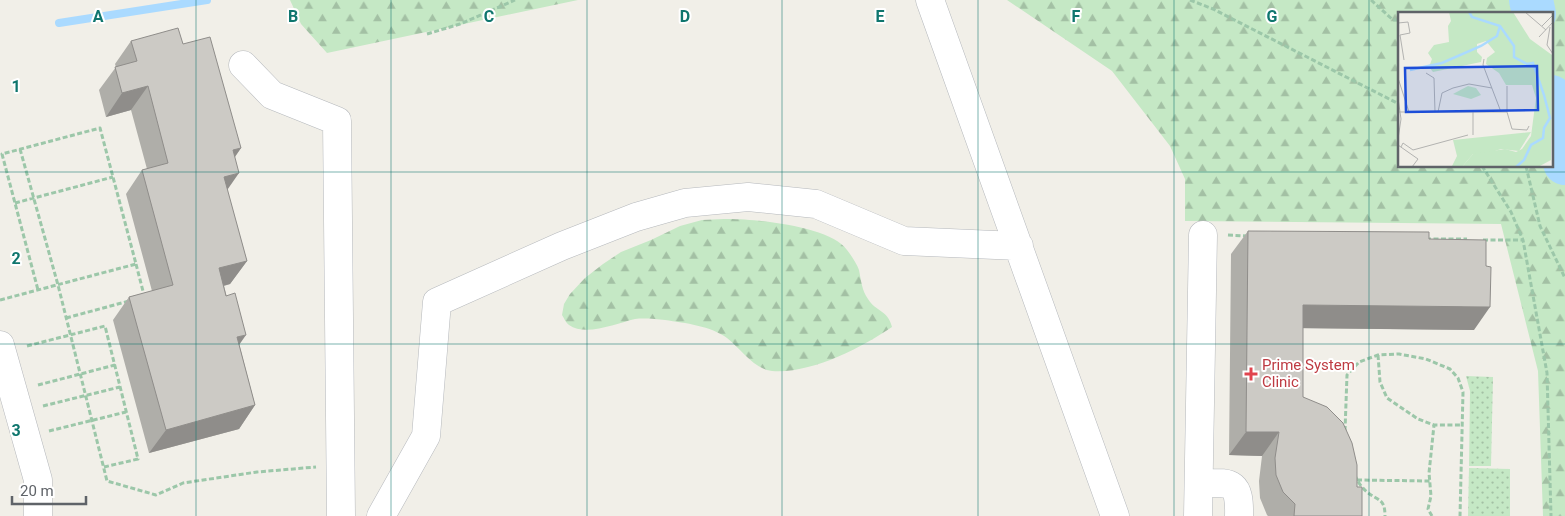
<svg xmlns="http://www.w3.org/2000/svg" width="1565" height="516" font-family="Roboto,sans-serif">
	<defs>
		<pattern id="forest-firs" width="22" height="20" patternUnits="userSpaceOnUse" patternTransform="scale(1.25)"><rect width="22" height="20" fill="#c5e8c5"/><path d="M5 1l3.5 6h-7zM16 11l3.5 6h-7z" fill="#a3c0a4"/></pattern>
		<pattern id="park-dots" width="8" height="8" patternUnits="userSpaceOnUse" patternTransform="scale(1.25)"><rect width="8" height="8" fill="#c5e8c5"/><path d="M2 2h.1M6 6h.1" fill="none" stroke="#a3c0a4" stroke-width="1.8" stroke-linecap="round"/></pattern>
	</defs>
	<rect width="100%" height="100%" fill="#f1efe8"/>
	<path fill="url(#forest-firs)" fill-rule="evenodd" d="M290,0H578L327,53L301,24Z
		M1007,0H1565V516H1543L1538,371L1501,224L1185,221V179L1170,146L1112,71ZM1399,14H1551V166H1399Z
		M724,219C751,218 831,226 847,250C851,255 857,264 859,270C861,280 862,291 868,299C876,312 888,310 892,327C861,348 811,374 772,371C754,369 741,349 727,338C711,326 685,323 665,320C656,319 644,318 635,319C617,323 586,337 569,325C566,323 564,318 562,315L564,304L570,294L585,278L603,264L621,252L651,240L680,226L702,220Z"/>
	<path fill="url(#park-dots)" d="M1466,376L1493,377L1491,466H1469L1470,391Z
		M1469,468L1510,469V516H1468Z"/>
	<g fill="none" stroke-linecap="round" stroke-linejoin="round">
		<path stroke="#aadaff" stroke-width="8" d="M59,23L207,0"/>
		<path stroke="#aadaff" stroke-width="44" d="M1531,0L1534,14
			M1551,97L1565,163"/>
		<g stroke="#b5b8bc" stroke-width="29">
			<path id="minor" d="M930,0L1115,516
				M243,65L272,95L337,121L341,516
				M0,345L38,480V516
				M1199,483C1230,483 1240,479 1239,516
				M381,516L426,436L437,302L562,246L636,217L685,203L748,197L816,204L904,241L1019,246
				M1198,516L1203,235"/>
		</g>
		<path stroke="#9cc7a9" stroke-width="3" stroke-dasharray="5 2.5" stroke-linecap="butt" d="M1190,0L1213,9L1399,104
			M1371,0L1393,20H1399
			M427,34L460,24L515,0
			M20,149L58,285L107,481L156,495L183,483L257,472L316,467
			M1482,166L1511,212L1523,240L1547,373L1551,516
			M1526,166L1540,226L1565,278
			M15,203L113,177
			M1228,235L1247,236
			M1426,239H1467
			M1483,240H1523
			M136,264L144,295
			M0,300L136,264L100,128L2,154L38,290
			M66,318L129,301
			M27,346L105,326L138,459L104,467
			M1378,355L1380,382L1387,398L1418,419L1434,425H1462
			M38,385L115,365
			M43,406L120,387
			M49,431L126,412
			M1345,431L1347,375L1359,362L1378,355L1399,354L1426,359L1450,369L1458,378L1463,392L1460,516
			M1355,475C1357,481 1362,488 1367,492C1378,501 1385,498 1385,516
			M1357,480L1430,481
			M1432,516L1428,509L1431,496L1429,473L1434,425"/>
		<use href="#minor" stroke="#fff" stroke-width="28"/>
	</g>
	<path fill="#afaea9" d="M131,41L183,44L241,148L235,157L227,190L247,261L230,284L224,286L255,405L239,429L149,453L113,320L129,297L152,291L126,194L142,170L147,169L131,110L106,117L99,90L116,67L115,64Z
		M1248,231L1429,239L1474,330L1303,328V397L1357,487L1362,516H1268L1267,515L1260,498L1259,481L1262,456L1229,455L1231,254Z"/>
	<path fill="#8f8d8a" d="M148,86L131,110L106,117L122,93Z
		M241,148L224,172L233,150Z
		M239,173L223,196L224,177Z
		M247,261L230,284L202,291L219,268Z
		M1303,305L1490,307L1474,330L1287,328Z
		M246,335L230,358L237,337Z
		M255,405L239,429L149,453L166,430Z
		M1246,432H1279L1262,456L1229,455Z"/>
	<path fill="#cccac5" stroke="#8f8d8a" d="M178,28L183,44L210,37L241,148L233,150L239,173L224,177L247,261L219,268L226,296L235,293L246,335L237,337L255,405L166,430L129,297L173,285L142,170L168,163L148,86L122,93L115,67L137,61L131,41Z
		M1248,231L1429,232V239L1486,240V266L1491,267L1490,307L1303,305V397L1327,407L1343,423L1352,443L1357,465V487H1362V516H1294L1295,504L1283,492L1276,475L1275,458L1279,432H1246Z"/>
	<path fill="none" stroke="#0f766e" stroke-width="1" stroke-opacity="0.55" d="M196,0V516M391,0V516M587,0V516M782,0V516M978,0V516M1174,0V516M1369,0V516M0,172H1565M0,344H1565"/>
	<path fill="#e0444e" stroke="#fff" stroke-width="2" d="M1248.5 366.5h5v5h5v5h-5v5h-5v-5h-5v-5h5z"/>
	<g text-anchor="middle" stroke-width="4" stroke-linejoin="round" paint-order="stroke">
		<g font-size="15" fill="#be3a42" stroke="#fff" text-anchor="start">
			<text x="1262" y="370">Prime System<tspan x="1262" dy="17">Clinic</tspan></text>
		</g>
	</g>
	<g transform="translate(1398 12)">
		<rect width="155" height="155" fill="#f1efe8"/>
		<path d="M133,120L121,139L103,137L88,142H75L64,155L54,154L59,144L55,128Z" fill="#c5e8c5"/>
		<path d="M51,0H115L132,27L154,43L153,148L140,155H64L75,142L107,137L118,140L124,137L133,124L138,86L134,73H108L101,61L88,52L89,46L97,40L88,29L79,32V40L84,45L83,50L35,60L31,55L34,47L30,41L36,33L51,30L50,14L53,9ZM70,74L78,76L83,83L73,87L55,82Z" fill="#c5e8c5"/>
		<path fill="none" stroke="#aadaff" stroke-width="2.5" d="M71,0L74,5L102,14L116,34V45L129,52L135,51L146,83L152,106L146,116L145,126L133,133L126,148L118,155M12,58L44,51L83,34L99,24L102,14"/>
		<path fill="none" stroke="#b3b3b1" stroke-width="1" d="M127,0L148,18M0,11L10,10L12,21L2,23L6,48M144,14L155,3M152,15L149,33L155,42M141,25L155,10M86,47L85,53L103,100M28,61L36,66L37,100M0,66L11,100M109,74V100L114,117L129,118L131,114M0,86L3,107L0,127M0,100H109M40,100L44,81L55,76L71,72L94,76M75,100V123M0,133L20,147L14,155M3,135L5,131L15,138L70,123"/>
		<path fill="#1d4ed8" fill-opacity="0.15" stroke="#1d4ed8" stroke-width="2.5" d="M139,54L140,98L8,100L7,56Z"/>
		<rect width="155" height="155" fill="none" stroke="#5f6368" stroke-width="2.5"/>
	</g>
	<g font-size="16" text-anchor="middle" font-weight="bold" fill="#0f766e" stroke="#fff" stroke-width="4" stroke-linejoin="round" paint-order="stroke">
		<text x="98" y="22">A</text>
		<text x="293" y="22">B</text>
		<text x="489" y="22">C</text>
		<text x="685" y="22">D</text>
		<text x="880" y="22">E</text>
		<text x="1076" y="22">F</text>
		<text x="1272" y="22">G</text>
		<text x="16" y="92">1</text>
		<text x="16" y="264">2</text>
		<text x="16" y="436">3</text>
	</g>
	<path d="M12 496v8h74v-8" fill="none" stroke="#5f6368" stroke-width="2.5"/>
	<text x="20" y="496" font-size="15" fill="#5f6368" stroke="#ffffff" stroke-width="4" paint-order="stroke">20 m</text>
</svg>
